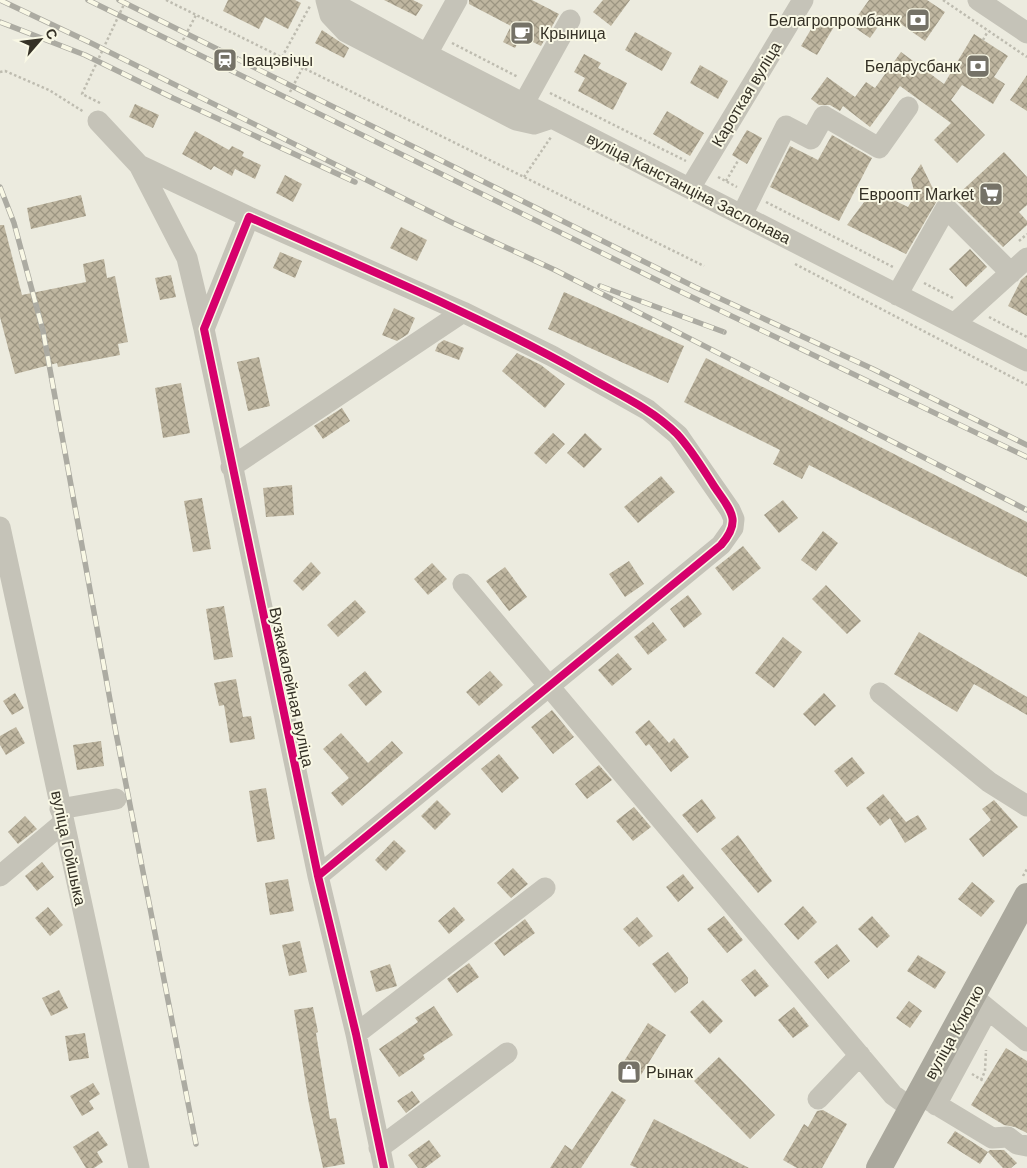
<svg xmlns="http://www.w3.org/2000/svg" width="1027" height="1168" font-family="Helvetica,sans-serif">
	<defs>
		<pattern id="building-cross-hatch" width="8" height="8" patternUnits="userSpaceOnUse" patternTransform="scale(1.25)"><rect width="8" height="8" fill="#bfb6a0"/><path d="M0 0l8 8M0 8l8-8" fill="none" stroke="#9c9582"/></pattern>
	</defs>
	<rect width="100%" height="100%" fill="#ecebdf"/>
	<path fill="url(#building-cross-hatch)" d="M228,0H295L301,3L288,29L265,17L259,29L223,11Z
		M384,0H413L423,5L416,16Z
		M469,0H532L559,14L541,46L521,36L515,48L503,42L511,26L469,4Z
		M603,0H630L611,26L593,12Z
		M869,0H927L945,12L925,41L887,14L870,38L851,25Z
		M819,16L835,25L817,55L801,46Z
		M322,30L349,48L344,58L315,43Z
		M635,32L672,53L662,71L625,50Z
		M974,34L1008,56L994,77L1005,84L993,104L962,85L951,100L985,135L957,163L934,140L951,123L900,86L870,127L843,106L840,111L830,105H819L811,99L827,77L855,97L866,82L875,88L901,52L944,84Z
		M584,54L601,63L598,68L627,83L613,110L578,91L585,78L574,72Z
		M700,65L728,81L718,99L690,83Z
		M1027,75V111L1010,100Z
		M135,104L159,115L153,128L129,117Z
		M667,111L704,133L690,156L653,134Z
		M747,130L762,138L747,164L732,155Z
		M195,131L229,150L232,146L244,152L242,156L261,165L255,179L235,169L232,176L214,166L211,170L182,154Z
		M832,135L872,158L839,221L770,187L790,146L818,160Z
		M1004,152L1027,177V205L1019,212L1027,221V225L1003,247L954,198Z
		M921,164L938,199L906,254L847,225L873,190L908,207L915,195L911,179Z
		M285,175L302,184L293,202L276,193Z
		M81,195L86,216L31,229L27,208Z
		M0,225H4L22,295L86,282L83,264L104,259L107,278L115,276L128,342L118,344L120,355L58,367L57,363L15,374L0,317Z
		M401,227L427,240L417,261L390,248Z
		M970,249L987,267L966,287L949,269Z
		M280,252L302,261L295,278L273,268Z
		M171,275L176,297L160,300L155,278Z
		M1027,275V316L1008,306L1021,280Z
		M564,292L684,346L668,383L548,329Z
		M394,308L415,318L408,334L397,341L382,335Z
		M444,340L464,348L459,360L435,351L438,344Z
		M517,353L541,365L565,384L545,408L502,371Z
		M259,357L270,406L248,411L237,362Z
		M706,358L1027,522V577L809,465L802,479L773,464L780,450L684,402Z
		M181,383L190,433L163,438L155,388Z
		M342,408L350,421L323,439L314,426Z
		M553,433L565,444L546,464L534,453Z
		M585,433L602,449L584,468L567,453Z
		M661,476L675,492L638,523L624,507Z
		M292,485L294,515L266,517L263,488Z
		M202,498L211,549L193,552L184,501Z
		M783,500L798,518L779,533L764,515Z
		M823,531L838,543L816,571L801,560Z
		M743,546L761,568L733,591L715,568Z
		M629,561L644,584L625,597L609,574Z
		M311,562L321,573L303,591L293,581Z
		M432,563L447,579L428,595L414,579Z
		M505,567L527,597L509,611L486,581Z
		M826,585L861,621L847,634L812,599Z
		M688,595L702,614L684,628L670,609Z
		M355,600L366,612L338,637L327,625Z
		M224,606L233,657L214,660L206,609Z
		M653,622L667,640L648,655L634,637Z
		M919,632L1027,697V715L974,684L957,712L894,674Z
		M783,637L802,652L774,688L755,673Z
		M618,653L632,669L612,686L598,670Z
		M365,671L382,692L366,706L348,685Z
		M490,671L503,685L479,706L466,692Z
		M236,679L243,717L251,716L255,739L230,743L224,705L219,706L214,683Z
		M15,693L24,708L12,715L3,701Z
		M824,693L836,706L815,726L803,714Z
		M552,710L574,737L553,754L531,727Z
		M649,720L669,743L674,738L689,757L671,772L649,744L646,746L635,732Z
		M16,727L25,743L6,755L0,745V736Z
		M341,733L368,763L392,741L403,753L342,806L331,793L349,778L323,749Z
		M101,741L104,766L77,770L73,745Z
		M499,754L519,778L502,793L481,769Z
		M852,757L865,773L847,787L834,771Z
		M599,765L612,780L587,799L575,784Z
		M266,788L275,839L257,842L249,791Z
		M883,794L906,822L918,815L927,829L905,843L890,818L880,826L866,808Z
		M702,799L716,818L697,833L682,815Z
		M437,800L451,814L435,830L421,816Z
		M994,800L1018,827L983,857L969,839L991,820L982,809Z
		M634,807L651,827L633,841L616,821Z
		M25,816L37,829L18,844L8,832Z
		M738,835L772,881L758,893L721,849Z
		M394,840L406,851L386,871L375,860Z
		M42,862L54,877L37,891L25,876Z
		M513,868L528,884L511,898L497,883Z
		M683,874L694,888L678,902L666,887Z
		M288,879L294,911L270,915L265,883Z
		M972,882L995,901L981,917L958,899Z
		M803,906L817,922L798,940L784,924Z
		M48,907L63,925L50,936L35,918Z
		M454,907L465,920L449,934L438,921Z
		M724,916L743,940L727,953L707,929Z
		M872,916L890,936L877,948L858,929Z
		M637,917L653,936L639,947L623,929Z
		M525,919L535,933L504,956L494,943Z
		M300,941L307,972L289,976L282,945Z
		M837,944L850,961L828,979L814,962Z
		M668,952L688,978V983L675,993L652,964Z
		M918,955L946,972L935,989L907,971Z
		M469,963L479,977L457,993L447,979Z
		M390,964L397,986L376,992L370,971Z
		M755,969L769,986L755,997L741,980Z
		M59,990L68,1008L51,1016L42,998Z
		M703,1000L723,1021L710,1034L690,1012Z
		M909,1001L922,1011L910,1028L896,1018Z
		M434,1006L453,1035L423,1055L425,1059L399,1077L379,1049L418,1022L415,1018Z
		M313,1007L318,1032L316,1033L330,1119L336,1118L345,1164L323,1168L309,1104L294,1010Z
		M794,1007L809,1026L793,1038L778,1020Z
		M648,1023L666,1035L639,1078L621,1066Z
		M85,1033L89,1058L69,1061L65,1036Z
		M1006,1048L1027,1061V1133L1015,1127L1004,1125L971,1105Z
		M719,1057L775,1115L750,1139L694,1081Z
		M93,1083L100,1094L89,1101L94,1109L82,1116L70,1096Z
		M412,1091L420,1102L406,1113L397,1101Z
		M612,1091L626,1100L581,1168H550L565,1145L572,1150Z
		M823,1110L847,1124L822,1168H797L783,1160L804,1124L808,1127L817,1111Z
		M654,1119L749,1168H637L630,1165Z
		M98,1131L108,1145L97,1152L103,1162L94,1168H86L73,1147Z
		M955,1131L988,1152L980,1164L947,1143Z
		M429,1140L441,1156L425,1168H418L408,1155Z
		M990,1150H1004L1017,1163L1011,1168H1003L988,1152Z"/>
	<g fill="none" stroke-linecap="round" stroke-linejoin="round">
		<path stroke="#bebcb0" stroke-width="2.5" stroke-dasharray="2.5 2.5" stroke-linecap="butt" d="M166,0L704,266
			M943,0L1027,57
			M183,40L196,15
			M983,40L988,31
			M452,43L518,77
			M282,57L310,6
			M0,72L5,71L49,90L84,112
			M290,92L303,67
			M550,93L686,161
			M100,103L82,94L126,0
			M524,177L551,137
			M718,177L737,187
			M726,181L739,159
			M766,202L893,267
			M1019,241L1027,234
			M795,264L1027,385
			M924,283L955,299
			M989,317L1027,337
			M1023,876L1027,869
			M972,1074L985,1082
			M981,1080L985,1071L986,1050"/>
		<path stroke="#c5c3b8" stroke-width="21" d="M326,0L330,15L346,32L516,120L534,124L552,118
			M328,0L427,54L1027,361
			M978,0L1027,33
			M427,54L457,0
			M524,103L570,20
			M98,121L139,165L249,217L463,312L552,356L648,410L678,435L730,510L734,519L733,528L721,545L318,876
			M139,165L187,258L204,329
			M690,188L803,0
			M742,215L786,126L811,139L824,116L879,148L908,107
			M249,217L204,329L318,876L356,1034L384,1168
			M897,295L946,208L1011,273
			M954,324L1027,258
			M231,467L463,312
			M0,527L139,1168
			M463,584L893,1095L911,1108
			M880,693L989,782L1027,806
			M60,809L116,799
			M0,876L63,823
			M979,1002L1027,1041
			M356,1034L545,888
			M919,1094L992,1138L1008,1137L1017,1144L1027,1146
			M818,1099L860,1055
			M936,1105L988,1009
			M379,1148L507,1053"/>
		<path stroke="#aaa89d" stroke-width="26" d="M879,1168L1027,896"/>
		<g stroke="#acaba2" stroke-width="5.5">
			<path id="rail" d="M0,0L91,43L453,223L555,270L1027,510
				M88,0L673,288L1027,457
				M119,0L695,287L873,369L1027,445
				M0,22L85,55L173,98L355,182
				M0,187L14,223L43,331L116,733L196,1144
				M600,286L724,332"/>
		</g>
		<use href="#rail" stroke="#f9f8e5" stroke-width="4" stroke-dasharray="11" stroke-linecap="butt"/>
		<g stroke="#f9f8e5" stroke-width="11">
			<path id="cycleway" d="M318,876L721,545C743,520 730,510 714,486C703,469 691,449 677,434C651,408 616,393 585,375C477,314 362,267 249,217L204,329L318,876L356,1034L384,1168"/>
		</g>
		<use href="#cycleway" stroke="#d6006c" stroke-width="8"/>
	</g>
	<defs>
		<g id="bank-square" transform="scale(1.25)"><rect x="-9" y="-9" width="18" height="18" rx="4" fill="#757267" stroke="#f9f8e5"/><path d="M-6-4H6V4H-6ZM0-2.3a2.3 2.3 0 1 0 0 4.6a2.3 2.3 0 1 0 0-4.6Z" fill="#fff"/></g>
		<g id="cafe-square" transform="scale(1.25)"><rect x="-9" y="-9" width="18" height="18" rx="4" fill="#757267" stroke="#f9f8e5"/><path d="M-5.5-4.5H6V0H3Q3 3.5 0 3.5H-2.5Q-5.5 3.5-5.5 0ZM3-3.2v2h1.7v-2ZM-6 4.5H4V6H-6Z" fill="#fff"/></g>
		<g id="station-square" transform="scale(1.25)"><rect x="-9" y="-9" width="18" height="18" rx="4" fill="#757267" stroke="#f9f8e5"/><path d="M-3-6H3Q5-6 5-4V2Q5 4 3 4L4.5 6H3L1.5 4h-3L-3 6H-4.5L-3 4Q-5 4-5 2V-4Q-5-6-3-6ZM-3.5-4v3h7v-3ZM-3.5 1v1.5H-2V1ZM2 1v1.5H3.5V1Z" fill="#fff"/></g>
		<g id="supermarket-square" transform="scale(1.25)"><rect x="-9" y="-9" width="18" height="18" rx="4" fill="#757267" stroke="#f9f8e5"/><path d="M-6-5.5h2.5l.6 2H6L4.5 2H-2.5L-4.4-4H-6ZM-1.5 3.2a1.3 1.3 0 1 0 .1 0ZM3 3.2a1.3 1.3 0 1 0 .1 0Z" fill="#fff"/></g>
		<g id="shop-square" transform="scale(1.25)"><rect x="-9" y="-9" width="18" height="18" rx="4" fill="#757267" stroke="#f9f8e5"/><path d="M-5-2.5h2.3a2.7 3.5 0 0 1 5.4 0H5L5.5 6h-11ZM-1.5-2.5h3a1.5 2.3 0 0 0-3 0Z" fill="#fff"/></g>
	</defs>
	<g fill-rule="evenodd">
		<use href="#bank-square" x="918" y="20"/>
		<use href="#cafe-square" x="522" y="33"/>
		<use href="#station-square" x="225" y="60"/>
		<use href="#bank-square" x="978" y="66"/>
		<use href="#supermarket-square" x="991" y="194"/>
		<use href="#shop-square" x="629" y="1072"/>
	</g>
	<g text-anchor="middle" stroke-width="4" stroke-linejoin="round" paint-order="stroke">
		<g font-size="16" fill="#353126" stroke="#f9f8e5" text-anchor="end">
			<text x="900" y="26">Белагропромбанк</text>
			<text x="540" y="39" text-anchor="start">Крыница</text>
			<text x="242" y="66" text-anchor="start">Івацэвічы</text>
			<text x="960" y="72">Беларусбанк</text>
			<text x="974" y="200">Евроопт Market</text>
			<text x="646" y="1078" text-anchor="start">Рынак</text>
		</g>
		<g font-size="16" fill="#353126" stroke="#f9f8e5">
			<text transform="translate(746 94) rotate(-59)" y="6">Кароткая вуліца</text>
			<text transform="translate(689 188) rotate(27)" y="6">вуліца Канстанціна Заслонава</text>
			<text transform="translate(292 687) rotate(78)" y="6">Вузкакалейная вуліца</text>
			<text transform="translate(69 848) rotate(78)" y="6">вуліца Гойшыка</text>
			<text transform="translate(954 1032) rotate(-61)" y="6">вуліца Клютко</text>
		</g>
	</g>
	<g transform="translate(40 40) rotate(62)" stroke="#f9f8e5" stroke-width="4" paint-order="stroke">
	<path d="M0-4L9 19L0 12L-9 19Z" fill="#353126"/>
	<text y="-8" font-size="14" font-weight="bold" text-anchor="middle" fill="#353126">С</text>
	</g>
</svg>
